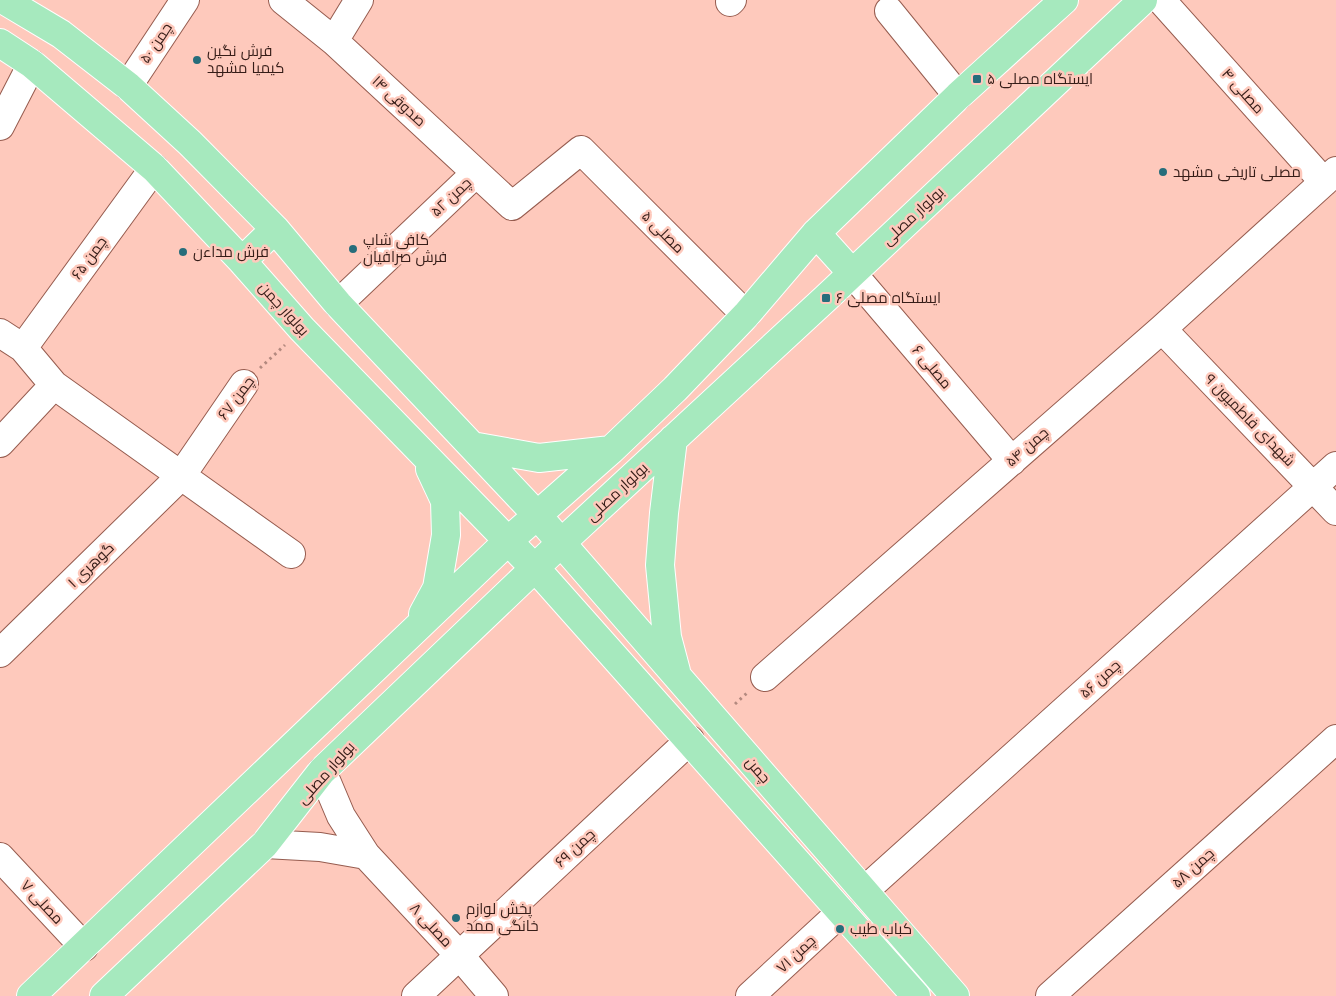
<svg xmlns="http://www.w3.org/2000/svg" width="1336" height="996" font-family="Arial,Cairo,sans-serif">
	<rect width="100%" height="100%" fill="#fec9bc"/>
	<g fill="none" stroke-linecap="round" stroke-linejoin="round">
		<g stroke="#965c4f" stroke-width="30">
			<path id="minor" d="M283,0L334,41L512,206L581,150L746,315
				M1161,0L1324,182
				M730,2L732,0
				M889,11L958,96
				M334,41L359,0
				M128,86L185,0
				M0,126L32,64
				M852,273L1012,461
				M338,304L476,173
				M1162,329L1336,511
				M0,333L23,348L54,385L291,554
				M23,348L154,168
				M0,443L54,385
				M0,653L181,476L244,384
				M765,677L1162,329L1336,171
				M322,771L341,816L366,855L460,956L494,996
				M265,844L320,847L366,855
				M0,857L84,947
				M864,891L1336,466
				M416,996L690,740
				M750,996L841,912
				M1050,996L1336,739"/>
		</g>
		<g stroke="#fff" stroke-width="30">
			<path id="major" d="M4,0L61,34L128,86L190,143L275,229L338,304L537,515L955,996
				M0,43L32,64L154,168L242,261L302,329L546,580L916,996
				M816,233L852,273
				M242,261L275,229
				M673,439L664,513L660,565L667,637L676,671
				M472,446L539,458L611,450
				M423,614L437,588L446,535L445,501L430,469
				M31,996L508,541L611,450L675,389L746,315L816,233L958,96L1064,0
				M104,996L265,844L322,771L561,543L826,298L1143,0"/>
		</g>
		<path stroke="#b3897f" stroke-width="3" stroke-dasharray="2.5 4" stroke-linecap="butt" d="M260,368L285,345
			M735,704L747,693"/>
		<use href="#minor" stroke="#fff" stroke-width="28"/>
		<use href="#major" stroke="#a6e9be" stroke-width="28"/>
	</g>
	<g fill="#266d7b" stroke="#fec9bc" stroke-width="2">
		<circle cx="197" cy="60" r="5"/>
		<rect x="972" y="74" width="10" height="10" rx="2.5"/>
		<circle cx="1163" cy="172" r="5"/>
		<circle cx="353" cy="249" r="5"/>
		<circle cx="183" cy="252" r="5"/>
		<rect x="821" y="293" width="10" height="10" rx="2.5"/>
		<circle cx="456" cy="918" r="5"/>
		<circle cx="840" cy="929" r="5"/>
	</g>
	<g text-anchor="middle" stroke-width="5" stroke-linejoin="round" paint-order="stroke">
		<g font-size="15" fill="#361d18" stroke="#fec9bc">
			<text transform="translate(156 43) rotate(-56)" y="5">چمن ۵۰</text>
			<text transform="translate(1243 91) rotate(48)" y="5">مصلی ۴</text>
			<text transform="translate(399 101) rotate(43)" y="5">صدوقی ۱۴</text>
			<text transform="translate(451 197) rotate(-43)" y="5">چمن ۵۲</text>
			<text transform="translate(913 216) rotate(-43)" y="5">بولوار مصلی</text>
			<text transform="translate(663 232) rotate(45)" y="5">مصلی ۵</text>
			<text transform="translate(89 258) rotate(-54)" y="5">چمن ۶۵</text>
			<text transform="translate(284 309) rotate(48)" y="5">بولوار چمن</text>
			<text transform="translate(932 367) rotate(50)" y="5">مصلی ۶</text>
			<text transform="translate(236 398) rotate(-53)" y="5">چمن ۶۷</text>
			<text transform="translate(1250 420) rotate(46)" y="5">شهدای فاطمیون ۹</text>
			<text transform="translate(1027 447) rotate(-41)" y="5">چمن ۵۴</text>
			<text transform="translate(617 492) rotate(-43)" y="5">بولوار مصلی</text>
			<text transform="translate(91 565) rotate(-44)" y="5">گوهری ۱</text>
			<text transform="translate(1100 679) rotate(-42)" y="5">چمن ۵۶</text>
			<text transform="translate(758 770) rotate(49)" y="5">چمن</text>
			<text transform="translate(326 773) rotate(-48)" y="5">بولوار مصلی</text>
			<text transform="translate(575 848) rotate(-43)" y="5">چمن ۶۹</text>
			<text transform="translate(1193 868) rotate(-42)" y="5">چمن ۵۸</text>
			<text transform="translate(42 902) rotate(47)" y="5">مصلی ۷</text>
			<text transform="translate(431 925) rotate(47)" y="5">مصلی ۸</text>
			<text transform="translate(796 954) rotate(-43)" y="5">چمن ۷۱</text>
		</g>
		<g font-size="15" fill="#361d18" stroke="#fec9bc" text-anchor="start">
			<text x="207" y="56">فرش نگین<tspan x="207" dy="17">کیمیا مشهد</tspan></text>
			<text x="987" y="84">ایستگاه مصلی ۵</text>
			<text x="1173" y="177">مصلی تاریخی مشهد</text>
			<text x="363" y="245">کافی شاپ<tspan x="363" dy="17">فرش صرافیان</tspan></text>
			<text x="193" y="257">فرش مداءن</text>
			<text x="836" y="303">ایستگاه مصلی ۶</text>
			<text x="466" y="914">پخش لوازم<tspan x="466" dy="17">خانگی ممد</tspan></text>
			<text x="850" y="934">کباب طیب</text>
		</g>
	</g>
</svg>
